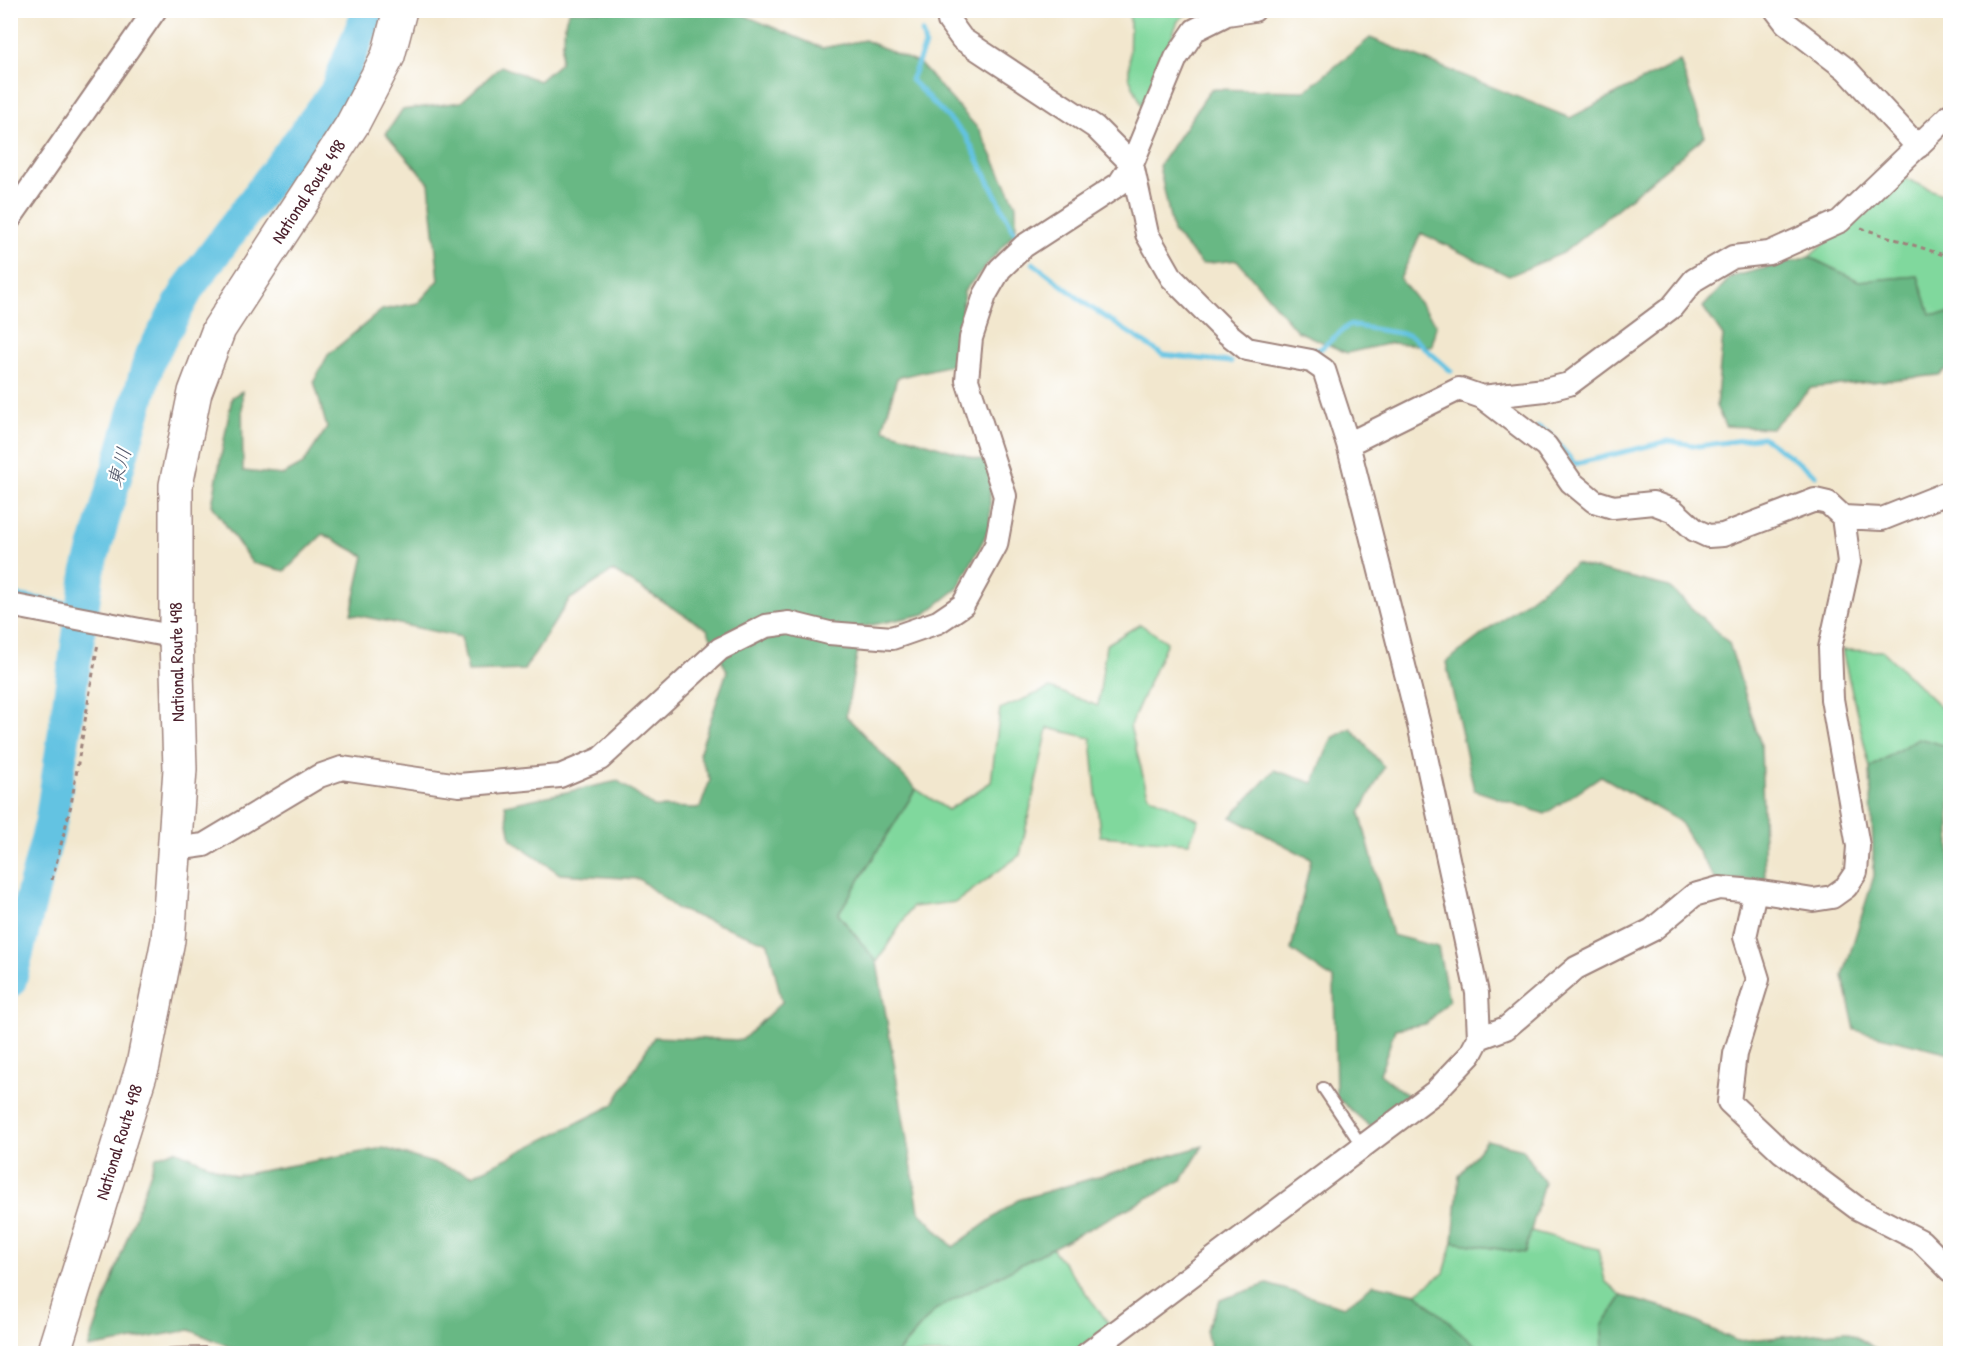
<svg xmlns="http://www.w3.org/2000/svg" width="1961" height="1364" font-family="'Patrick Hand','Klee One',sans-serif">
	<rect width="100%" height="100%" fill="#fff"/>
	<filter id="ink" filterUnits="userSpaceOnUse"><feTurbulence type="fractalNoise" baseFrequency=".0167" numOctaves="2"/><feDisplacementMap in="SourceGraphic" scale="12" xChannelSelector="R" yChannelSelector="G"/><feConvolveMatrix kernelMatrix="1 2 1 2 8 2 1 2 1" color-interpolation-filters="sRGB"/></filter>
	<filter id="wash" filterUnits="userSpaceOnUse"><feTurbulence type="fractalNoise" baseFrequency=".008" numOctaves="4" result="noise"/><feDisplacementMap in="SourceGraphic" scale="24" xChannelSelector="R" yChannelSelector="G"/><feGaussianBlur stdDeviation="1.35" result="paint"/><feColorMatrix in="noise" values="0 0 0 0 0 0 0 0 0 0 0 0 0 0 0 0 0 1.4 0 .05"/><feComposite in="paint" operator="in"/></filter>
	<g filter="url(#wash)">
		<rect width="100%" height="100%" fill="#f2e7ce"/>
		<path fill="#80d89d" stroke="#657c64" stroke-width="1.5" d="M1125,11H1190L1178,21L1143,108L1129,77L1130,18Z
			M1900,176L1950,198V314H1930L1918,276L1859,281L1809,257Z
			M1140,624L1167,642L1130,726L1148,795L1199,820L1189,843L1100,836L1091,738L1048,728L1020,855L956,902L912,907L877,962L838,914L916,789L948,810L991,782L1000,709L1050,688L1098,706L1106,645Z
			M1842,650L1883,651L1950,716V747L1918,738L1870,768Z
			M1531,1231L1598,1249L1605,1281L1622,1296L1602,1326L1603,1353L1484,1354L1416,1293L1444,1273L1453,1242L1525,1253Z
			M1052,1248L1110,1325L1072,1353L897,1354L936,1309Z"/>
		<path fill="#68b884" stroke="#596c58" stroke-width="1.5" d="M570,11H740L741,14L822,48L865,40L920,64L980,131L1016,205V231L964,291L955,364L897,378L883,429L990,463V527L958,588L925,614L862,627L846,716L916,789L838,914L877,962L919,1211L953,1247L1018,1200L1203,1146L1182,1180L936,1309L897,1353L246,1354L190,1330L88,1348L156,1157L175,1150L235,1176L383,1148L473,1175L613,1105L654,1037L742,1040L782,1002L768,943L677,909L639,879L560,874L511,839L505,805L618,781L654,807L700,808L710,780L699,754L727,671L707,629L613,571L569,600L524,670L468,672L461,637L351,614L364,556L323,534L285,571L252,563L212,505L232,397L242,391L243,471L283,475L303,464L327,428L314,381L328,355L382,310L418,303L439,280L429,183L386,134L402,110L461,102L501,66L539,81L560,63L566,18Z
			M1370,38L1570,118L1680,61L1705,136L1563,253L1509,276L1421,233L1400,279L1436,324L1432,346L1391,343L1347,353L1297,331L1237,260L1202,264L1173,232L1159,166L1211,89L1305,91Z
			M1809,257L1859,281L1918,276L1930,314H1950V366L1939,375L1811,388L1772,428L1725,426L1716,406L1723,336L1703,307L1731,277Z
			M1575,564L1669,587L1729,643L1761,745L1765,879L1716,881L1679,821L1601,776L1545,814L1474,790L1446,662Z
			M1351,728L1384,767L1360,813L1392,935L1438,947L1449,1001L1426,1024L1395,1029L1380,1074L1408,1096L1373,1129L1336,1097L1334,980L1291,950L1311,859L1231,817L1274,770L1313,783L1332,738Z
			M1918,738L1950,747V1053L1855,1030L1843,976L1874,876L1870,768Z
			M1486,1140L1523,1149L1544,1182L1525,1253L1453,1242L1459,1176Z
			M1267,1284L1344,1307L1374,1284L1416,1293L1484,1353H1211L1206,1330L1220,1300Z
			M1622,1296L1673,1311L1737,1341L1846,1331L1883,1353H1603L1602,1326Z"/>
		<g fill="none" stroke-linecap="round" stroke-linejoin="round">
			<path stroke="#64c3e2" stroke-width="5" d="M922,32L925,45L911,80L966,136L1016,235
				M1033,263L1090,307L1163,355L1231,362
				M1302,348L1319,350L1349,325L1410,335L1451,371
				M1538,427L1549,433L1575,464L1668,441L1699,446L1763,437L1816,475
				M10,594L83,606"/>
			<path stroke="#64c3e2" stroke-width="33" d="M10,981L51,822L88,572L150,358L189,287L335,93L369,10"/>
		</g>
	</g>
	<g filter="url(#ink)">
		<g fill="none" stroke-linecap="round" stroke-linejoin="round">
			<g stroke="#9e837c" stroke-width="14">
				<path id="lane" d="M1323,1088L1362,1146
					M171,1354L205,1353"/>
			</g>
			<g stroke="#9e837c" stroke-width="26">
				<path id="street" d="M948,10L949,21L962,39L1095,127L1132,164L1147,234L1172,278L1227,333L1247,349L1311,361L1324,370L1348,444L1420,729L1477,993L1479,1038L1470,1055L1435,1092L1087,1354
					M1776,10L1786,23L1846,69L1918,147
					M10,218L155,10
					M1482,397L1545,390L1569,384L1672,307L1694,280L1733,257L1769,253L1840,221L1950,115
					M1348,444L1459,389L1482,397L1546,446L1571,482L1594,501L1613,507L1653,503L1674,511L1695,530L1708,536L1723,535L1815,500L1828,503L1843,517L1849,562L1830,648L1832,699L1858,846L1856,872L1846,887L1832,897L1813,900L1755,891L1719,888L1694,895L1652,930L1576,968L1506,1028L1479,1038
					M1843,517L1882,519L1950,492
					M10,605L176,637
					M175,849L204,845L319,776L342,768L459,785L560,776L600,759L720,649L766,626L789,623L829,633L892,638L938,622L963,605L996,545L1005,496L967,380L971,338L985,295L1000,269L1024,246L1119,184L1132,164L1176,58L1195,30L1227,14L1254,10
					M1755,891L1745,937L1758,979L1735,1054L1729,1102L1782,1152L1857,1208L1921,1241L1950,1270"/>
			</g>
			<g stroke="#9e837c" stroke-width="36">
				<g id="highway">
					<path id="s1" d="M53,1354L143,1065L168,940L180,769L176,637V485L195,392L219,329L352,125L388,56L400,10"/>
				</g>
			</g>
			<path stroke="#9e837c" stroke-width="3" stroke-dasharray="4.5 4.5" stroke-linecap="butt" d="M1861,228L1950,257
				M52,880L71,805L98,643"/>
			<use href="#lane" stroke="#fff" stroke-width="10"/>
			<use href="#street" stroke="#fff" stroke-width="22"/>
			<use href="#highway" stroke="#fff" stroke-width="33"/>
		</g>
	</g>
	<g text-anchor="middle" stroke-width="4.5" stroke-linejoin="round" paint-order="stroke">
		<g font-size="18" fill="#4a1f2b" stroke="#fff">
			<text dy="6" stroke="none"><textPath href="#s1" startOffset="1212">National Route 498</textPath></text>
			<text transform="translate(177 662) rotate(-91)" y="6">National Route 498</text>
			<text dy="6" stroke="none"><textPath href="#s1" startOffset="222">National Route 498</textPath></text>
		</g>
		<g font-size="20" font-style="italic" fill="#53586b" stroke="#fff">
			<text transform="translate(119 467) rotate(-74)" y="7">東川</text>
		</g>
	</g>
	<rect width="1961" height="1364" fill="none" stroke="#fff" stroke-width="36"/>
</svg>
